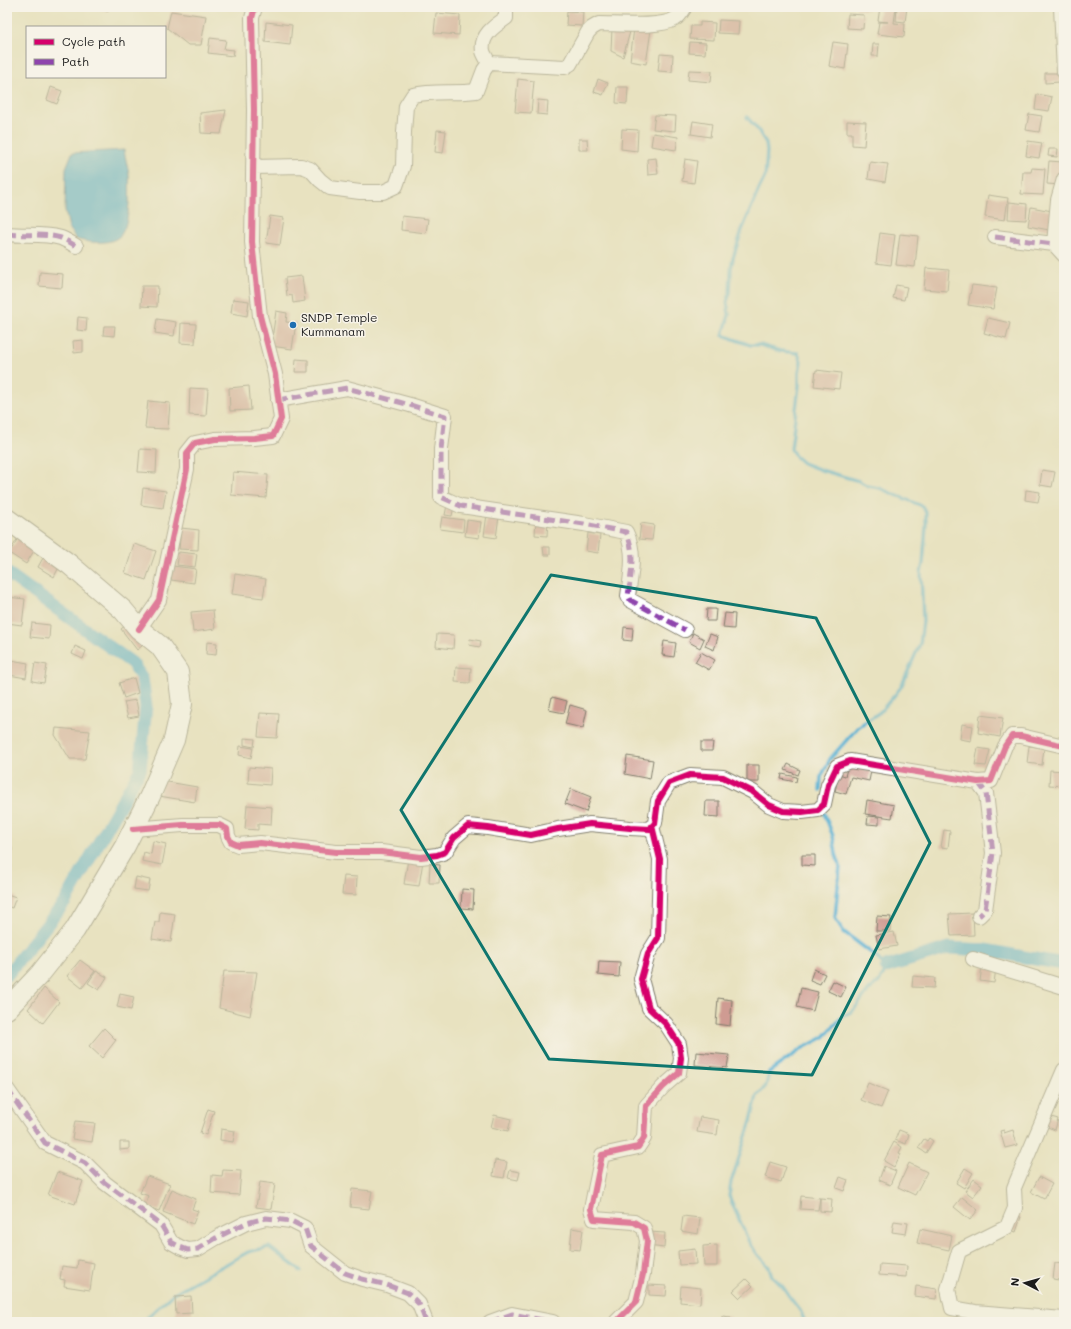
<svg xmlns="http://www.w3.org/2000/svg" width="1071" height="1329" font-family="Mali,sans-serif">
	<rect width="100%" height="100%" fill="#f7f3e8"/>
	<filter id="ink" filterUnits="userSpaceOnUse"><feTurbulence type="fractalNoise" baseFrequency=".025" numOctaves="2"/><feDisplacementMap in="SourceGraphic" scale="8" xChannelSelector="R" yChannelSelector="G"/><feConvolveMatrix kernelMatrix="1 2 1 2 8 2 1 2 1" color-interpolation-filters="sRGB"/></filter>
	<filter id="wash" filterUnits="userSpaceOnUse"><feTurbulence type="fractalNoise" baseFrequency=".012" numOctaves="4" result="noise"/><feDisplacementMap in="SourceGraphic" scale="16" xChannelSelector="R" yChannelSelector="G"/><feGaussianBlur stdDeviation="0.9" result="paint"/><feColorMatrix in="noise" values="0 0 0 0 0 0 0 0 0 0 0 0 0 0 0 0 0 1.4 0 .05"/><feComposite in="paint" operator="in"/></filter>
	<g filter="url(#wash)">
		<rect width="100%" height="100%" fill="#e8e2c0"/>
		<path fill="#55afd2" stroke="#386677" d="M124,150C125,158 128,166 129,175C130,189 130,221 122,233C115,246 88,243 76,239L69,228L65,210L66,168L72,153Z"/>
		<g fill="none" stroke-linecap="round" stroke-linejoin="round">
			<path stroke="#55afd2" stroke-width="3.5" d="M747,117L758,130L766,143L767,151L765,177L759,189L742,230L733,258L731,269L730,292L727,302L729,315L723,335L750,345H760L780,351L798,353L801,361L799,373V386L791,449L795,456L803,463L821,470L859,481L868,486L879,488L922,506L926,513V525L923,564L921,572L923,621L920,644L901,687L894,696L880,712L858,727L830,759L821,777L820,790
				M142,1322L174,1293L248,1252L269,1247L301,1271
				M805,1322L801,1312L789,1296L783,1287L772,1276L769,1267L758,1255L749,1242L729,1196L731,1182L751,1121L757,1096L766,1086L769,1072L803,1048L824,1037L843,1016L851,1012L856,1007L869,990L878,983L884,974L886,967L874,955L844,932L835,918L840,866L836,854L833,836L823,810"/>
			<path stroke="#55afd2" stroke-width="13" d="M7,573L132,663L142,678L146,706L140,770L65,902L7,975
				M886,967L949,948L985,950L1064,964"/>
		</g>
		<g id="blocks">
			<path fill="#cf9b92" d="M97,7H108V11L96,9Z
				M281,7H296L295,10Z
				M856,7H868L867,10L856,9Z
				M880,7H896L894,23L905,24L904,37L877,34L879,22H888L878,21Z
				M897,7H907L905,22L896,21Z
				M171,11L206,16L201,45H188L167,28Z
				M567,11L583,12L582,26L566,25Z
				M436,13L460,15L459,35L434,33Z
				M848,14L864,15L863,29L847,28Z
				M719,20L739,21L738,34L718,33Z
				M266,22L292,25L290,45L265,42Z
				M700,22L715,23L714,40L690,39L691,26H700Z
				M612,28H631L623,57L611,51Z
				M634,28L651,30L646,64L630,61Z
				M210,38L226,40L224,49L234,50L233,56L208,53Z
				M690,42L706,43L705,54L689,53Z
				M833,42L848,44L845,69L829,66Z
				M873,44H879L878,56H872Z
				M660,54L673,55L672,72L658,71Z
				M689,70L712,71L711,82L688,80Z
				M1045,73H1060V82L1045,83Z
				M518,79L534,81L531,113L515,112Z
				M598,79L608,83L603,95L594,92Z
				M51,87L62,91L57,104L47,100Z
				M617,87H628L627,104L616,103Z
				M1037,94L1052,97L1049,111L1035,109Z
				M538,100L548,101L547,115L537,114Z
				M226,110L221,134L201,133L200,113Z
				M1029,114L1042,116L1039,132L1026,130Z
				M655,115L676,116L675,131L653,129Z
				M693,121L712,124L710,137L691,134Z
				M847,121L866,122L864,146L852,145V133H847Z
				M622,129L638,130L637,151L621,149Z
				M437,130L446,131L443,153L435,152Z
				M653,133L678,137L676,150L651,146Z
				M579,139H587L588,150H579Z
				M1028,141L1042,143L1039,158L1026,156Z
				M1049,149H1058L1057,157L1048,156Z
				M656,158L658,174L648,175L647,159Z
				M685,159L697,161L694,183L682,181Z
				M1049,161L1062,162L1061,185L1047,184Z
				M870,162L888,164L885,182L868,179Z
				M1032,168L1045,169L1043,195L1021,194L1023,172H1031Z
				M988,195L1008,198L1005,220L985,217Z
				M1009,202L1027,204L1026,220L1008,219Z
				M1031,207L1052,211L1049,230L1028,226Z
				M270,216L284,218L280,245L266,243Z
				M402,216L428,219L426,233L401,230Z
				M880,233L895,235L891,265L876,263Z
				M900,234L918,236L915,267L896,265Z
				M926,268L949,270L947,291L924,289Z
				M40,272L63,274L62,288L39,286Z
				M302,276L305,301L293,303L292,295L287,296L285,278Z
				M896,285L907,287L904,300L893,298Z
				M972,285L997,288L993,309L968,305Z
				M142,286H158L157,307L141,306Z
				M233,299L249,301L247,316L231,313Z
				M276,311L287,313L286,322L296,323L292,349L271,346Z
				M78,317L87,318L86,331L77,330Z
				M988,318L1010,323L1006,339L984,333Z
				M157,319L176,322L174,336L155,333Z
				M181,323L196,324L195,344L180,343Z
				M104,326H115L114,336L103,335Z
				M83,340V352L74,353L73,341Z
				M296,359L308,360V372H295Z
				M816,370L841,373L839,389L814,386Z
				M249,386L251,410L230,411L229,388Z
				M190,388L208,389L206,416L189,415Z
				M148,401L170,403L168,429L145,428Z
				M140,449L157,450L156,473L138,472Z
				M1042,470L1055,472L1052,487L1040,485Z
				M233,472L268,475L266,498L231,495Z
				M143,488L166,491L163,508L141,505Z
				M1026,490L1040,492L1038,502L1025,500Z
				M447,505L454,506L452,516L445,515Z
				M487,514L499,516L496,538L484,536Z
				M442,517L464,520L463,532L440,529Z
				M536,519L548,520L547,536L535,535Z
				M467,520L481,522L479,538L465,536Z
				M641,523L654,525L652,540L639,539Z
				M181,528L199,530L198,550L179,549Z
				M588,533L600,535L598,553L586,551Z
				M18,538L35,549L26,564L9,553Z
				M134,544L156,551L146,580L125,573Z
				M543,547H550V555H544Z
				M179,552L197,554L195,567L177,565Z
				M43,558L59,567L54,577L38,567Z
				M173,566L196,569L194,583L171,580Z
				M235,574L266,579L263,598L232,594Z
				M7,597L25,599L22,625L7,623Z
				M707,609H716L715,621H706Z
				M213,610L215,629L193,632L191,612Z
				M725,613L735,614L734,629L723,628Z
				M132,620L148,641L137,650L121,629Z
				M32,623L50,625L49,639L30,637Z
				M624,627L633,628L632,641L623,640Z
				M693,633L704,639L700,648L689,642Z
				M437,634L454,635L453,649L436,647Z
				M710,634L718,637L714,650L705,646Z
				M470,639L481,641L480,647L469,645Z
				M664,641L676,643L674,657L662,655Z
				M207,642L217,643L216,655L206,654Z
				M75,646L86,651L83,659L72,654Z
				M701,652L715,660L709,670L695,662Z
				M11,660L28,663L26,678L9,675Z
				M35,663L47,665L44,683L32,681Z
				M456,667L471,668L470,683L455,682Z
				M134,678L138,693L124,698L119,683Z
				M552,697L567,701L564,713L549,710Z
				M136,700L139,716L128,718L124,702Z
				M570,705L587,710L583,728L565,724Z
				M260,713L279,714L277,738L258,737Z
				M980,715L1003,718L1000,737L978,733Z
				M962,724L973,726L971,741L960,739Z
				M56,728L90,731L85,759H70L55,735Z
				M244,738L255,739L254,747L244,745Z
				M701,742H713L712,751H701Z
				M240,746L253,748L251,758L239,755Z
				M1029,746L1044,748L1042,765L1027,763Z
				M978,748L990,750L986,766L975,765Z
				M627,756L653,760L650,779L625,774Z
				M788,764L800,770L798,775L785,770Z
				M747,765H759V782H747Z
				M848,766L871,771L869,781L851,777L846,794L835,791L839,774L845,776Z
				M249,767L271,769L270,785L248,783Z
				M1050,770L1064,771V786L1049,785Z
				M782,774L797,777L796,782L781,779Z
				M162,781L197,787L195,802L159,796Z
				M571,789L591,797L586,812L565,804Z
				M867,800L894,805L892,818L865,814Z
				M706,801H719V817L705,816Z
				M247,805L272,807L271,825L258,824V830L245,829Z
				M868,816L879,817V825L867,824Z
				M944,830L950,831L948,848L941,847Z
				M153,841L166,844L162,865L142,861L144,852L151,854Z
				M7,848H12L10,873L7,872Z
				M802,855H815V866L802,865Z
				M408,859L423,861L419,886L404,884Z
				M430,864L440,865L439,883H429Z
				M344,876L357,877L356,895L342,894Z
				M136,877L150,880L148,891L134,889Z
				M462,889L474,890L473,909L461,908Z
				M7,894L16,897L12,908L7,906Z
				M160,912L175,914L171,942L152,939L155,922H159Z
				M973,913L974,935L951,936L949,914Z
				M877,916L891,917L890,931H876Z
				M894,932L897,946L879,949L876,935Z
				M80,960L95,971L82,988L67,976Z
				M599,961L620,962L619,977L598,975Z
				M982,966L996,968L994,983L980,981Z
				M814,969L825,974L820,984L810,980Z
				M96,971L107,977L99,990L88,983Z
				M224,971L257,972L250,1016L219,1008Z
				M913,976L935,978L934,988L912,987Z
				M833,981L846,987L841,997L828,991Z
				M44,988L59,1002L43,1023L28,1009Z
				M801,988L818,992L813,1011L797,1007Z
				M120,994L134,997L131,1010L117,1007Z
				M718,998L732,1000L730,1026L716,1024Z
				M104,1028L116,1040L102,1058L89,1046Z
				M696,1052L729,1055L727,1068L695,1065Z
				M868,1083L888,1091L881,1108L861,1100Z
				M208,1109L214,1111L206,1135L200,1133Z
				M494,1115L511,1119L508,1131L491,1127Z
				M1048,1116L1058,1119L1055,1130L1045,1126Z
				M700,1117L719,1120L717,1135L697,1132Z
				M75,1121L95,1123L92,1142L72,1139Z
				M221,1129L235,1131L233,1142L220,1140Z
				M899,1130L909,1134L906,1144L895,1140Z
				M1004,1130V1133L1013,1130L1017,1145L1005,1148L1000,1131Z
				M929,1138L933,1141L926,1153L918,1148L924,1139L927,1141Z
				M120,1142H129V1149L120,1150Z
				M894,1142L902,1147L899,1153L901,1154L894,1167L884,1161Z
				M495,1160L507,1162L504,1178L493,1176Z
				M770,1162L786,1167L781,1182L765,1177Z
				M909,1163L927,1172L915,1195L898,1187Z
				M884,1166L896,1171L890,1185L879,1180Z
				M965,1168L973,1173L964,1188L956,1183Z
				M223,1170L241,1171L239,1195L211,1193L212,1175L222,1176Z
				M510,1170L520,1172L518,1180L508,1178Z
				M57,1172L83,1181L75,1204L48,1195Z
				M147,1176L170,1184L159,1211L145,1206L149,1196L140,1193Z
				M840,1177L848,1180L844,1191L836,1188Z
				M1039,1177L1052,1184L1044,1199L1031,1192Z
				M974,1179L982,1185L973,1197L965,1191Z
				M260,1182L275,1184L271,1209L256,1207Z
				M172,1189L196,1199L192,1209L198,1211L193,1224L163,1212Z
				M352,1189L372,1191L369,1209L350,1207Z
				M801,1196L820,1198L818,1210L800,1209Z
				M962,1197L978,1210L970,1220L954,1207Z
				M820,1198L832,1199L831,1212L820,1211Z
				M1010,1214L1021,1217L1016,1232L1005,1228Z
				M683,1216L700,1218L698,1234L681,1231Z
				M894,1221L908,1223L906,1234L892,1232Z
				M572,1228L583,1230L580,1250L570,1249Z
				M920,1229L952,1236L949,1250L917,1243Z
				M649,1232L665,1233L664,1248L648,1246Z
				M717,1245V1266H704L703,1246Z
				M695,1249L696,1264L679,1265L678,1251Z
				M78,1260L94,1263L90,1290L64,1286L65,1280L60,1279L62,1266L77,1268Z
				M1055,1263L1064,1264V1281L1053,1279Z
				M880,1264L907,1266L906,1277L879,1275Z
				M746,1279L753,1286L740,1298L733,1291Z
				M649,1285L667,1286L666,1296L649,1295Z
				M681,1286L701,1288L700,1304L680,1302Z
				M916,1286L937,1289L936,1299L915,1296Z
				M191,1296L192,1313L176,1314L175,1297Z
				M722,1316L731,1317L730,1322H722Z"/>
		</g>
	</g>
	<g filter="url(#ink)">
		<use href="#blocks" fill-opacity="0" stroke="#827f6e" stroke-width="1"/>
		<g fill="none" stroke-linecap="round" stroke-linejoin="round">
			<g stroke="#827f6e" stroke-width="16">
				<path id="minor" d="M1061,7L1064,72
					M489,63C487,59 484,55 483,51C480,35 496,25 506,18V7
					M253,167L301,166L310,169L320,180L330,188L360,192H383L396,186L403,166L404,132L406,106L413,95C434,90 455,94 476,91L484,70L489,63L565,67L570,64L588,32L592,28L599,24C617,24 660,28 675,19C680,16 682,12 685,7
					M1064,179L1058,200L1054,244L1064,255
					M7,234C25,236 44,233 61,238C66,240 71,243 76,246
					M995,237L1054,244
					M278,400L347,388L410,405L445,416L441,449V497L461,506L584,524L626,532C636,552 631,574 628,596L630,600L685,630
					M139,629L159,600L187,469V453L195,443L215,439L254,438L273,436L281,419L275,374L260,316L252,242L254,110L252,18L255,7
					M978,782L986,793L993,853L985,910L979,916
					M133,829L183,825H219L227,829L228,836L231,842L238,845L260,843L336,852H381L421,857L437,855L445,852L454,838L468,826L488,828L531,835L558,829L590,824L630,828L650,829L655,823L658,801L669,783L690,775L723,777L753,792L769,805L783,811L802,812L818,810L824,804L828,785L837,766L850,761L978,782L991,781L1005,746L1012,736H1021L1064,746
					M973,959L1064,987
					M1064,1070L1016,1183L1014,1188L1015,1208L1007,1227L959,1251L948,1289L952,1308L975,1312L1064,1319
					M7,1089L45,1143L85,1163L105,1183L161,1225L171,1242L180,1247L188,1250L198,1249L216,1238L246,1223L266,1218L291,1221L305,1228L311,1246L345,1273L362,1279L387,1285L408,1293L419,1304L426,1322
					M490,1322L512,1314L553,1322
					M616,1322L636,1302L643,1274L647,1241L644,1228L634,1222L594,1219L591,1209L602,1155L638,1147L644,1138L646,1106L663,1087L679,1073L681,1058L679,1044L666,1024L649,1008L641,979L648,954L658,938L660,859L652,826"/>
			</g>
			<g stroke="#827f6e" stroke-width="22">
				<path id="secondary" d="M7,519L69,564L123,610L139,629L160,646L178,672L182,704L174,740L150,796L125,846L75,930L40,974L7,1009"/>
			</g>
			<use href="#minor" stroke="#fff" stroke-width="14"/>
			<use href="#secondary" stroke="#fff" stroke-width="20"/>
			<path stroke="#8e44ad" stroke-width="5" stroke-dasharray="10 5" stroke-linecap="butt" d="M7,234C25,236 44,233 61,238C66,240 71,243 76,246
				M995,237L1054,244
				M278,400L347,388L410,405L445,416L441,449V497L461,506L584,524L626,532C636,552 631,574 628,596L630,600L685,630
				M978,782L986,793L993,853L985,910L979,916
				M7,1089L45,1143L85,1163L105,1183L161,1225L171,1242L180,1247L188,1250L198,1249L216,1238L246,1223L266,1218L291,1221L305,1228L311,1246L345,1273L362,1279L387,1285L408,1293L419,1304L426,1322
				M490,1322L512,1314L553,1322"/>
			<g stroke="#f7f3e8" stroke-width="8">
				<path id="cycleway" d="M139,629L159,600L187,469V453L195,443L215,439L254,438L273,436L281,419L275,374L260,316L252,242L254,110L252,18L255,7
					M133,829L183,825H219L227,829L228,836L231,842L238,845L260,843L336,852H381L421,857L437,855L445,852L454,838L468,826L488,828L531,835L558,829L590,824L630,828L650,829L655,823L658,801L669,783L690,775L723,777L753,792L769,805L783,811L802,812L818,810L824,804L828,785L837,766L850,761L978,782L991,781L1005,746L1012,736H1021L1064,746
					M616,1322L636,1302L643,1274L647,1241L644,1228L634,1222L594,1219L591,1209L602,1155L638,1147L644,1138L646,1106L663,1087L679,1073L681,1058L679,1044L666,1024L649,1008L641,979L648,954L658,938L660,859L652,826"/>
			</g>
			<use href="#cycleway" stroke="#d6006c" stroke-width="6"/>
		</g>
	</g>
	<path d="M0 0H1071V1329H0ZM551,575L816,618L930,843L812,1075L549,1059L401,810Z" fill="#e8e2c0" fill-opacity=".55" fill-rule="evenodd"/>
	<path fill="none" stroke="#0f766e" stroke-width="3" stroke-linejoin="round" d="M551,575L816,618L930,843L812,1075L549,1059L401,810Z"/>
	<circle fill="#1f6fb2" stroke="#f7f3e8" stroke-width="1.5" cx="293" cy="325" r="4"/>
	<g text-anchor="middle" stroke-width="3" stroke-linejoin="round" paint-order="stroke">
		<g font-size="12" fill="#1c1c1c" stroke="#f7f3e8" text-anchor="start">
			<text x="301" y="322">SNDP Temple<tspan x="301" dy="14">Kummanam</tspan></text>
		</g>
	</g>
	<rect width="1071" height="1329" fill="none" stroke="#f7f3e8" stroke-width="24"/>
	<rect x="26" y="26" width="140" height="52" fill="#f7f3e8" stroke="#9f9d96"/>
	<rect x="34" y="39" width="20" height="6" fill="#d6006c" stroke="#9f9d96"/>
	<text x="62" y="46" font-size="12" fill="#1c1c1c">Cycle path</text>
	<rect x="34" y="59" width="20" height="6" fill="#8e44ad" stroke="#9f9d96"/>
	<text x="62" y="66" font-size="12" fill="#1c1c1c">Path</text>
	<g transform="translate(1025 1283) rotate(276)" stroke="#f7f3e8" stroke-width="3" paint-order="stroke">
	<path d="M0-3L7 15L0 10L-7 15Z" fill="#1c1c1c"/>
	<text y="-6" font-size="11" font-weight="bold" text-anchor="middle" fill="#1c1c1c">N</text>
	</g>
</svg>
